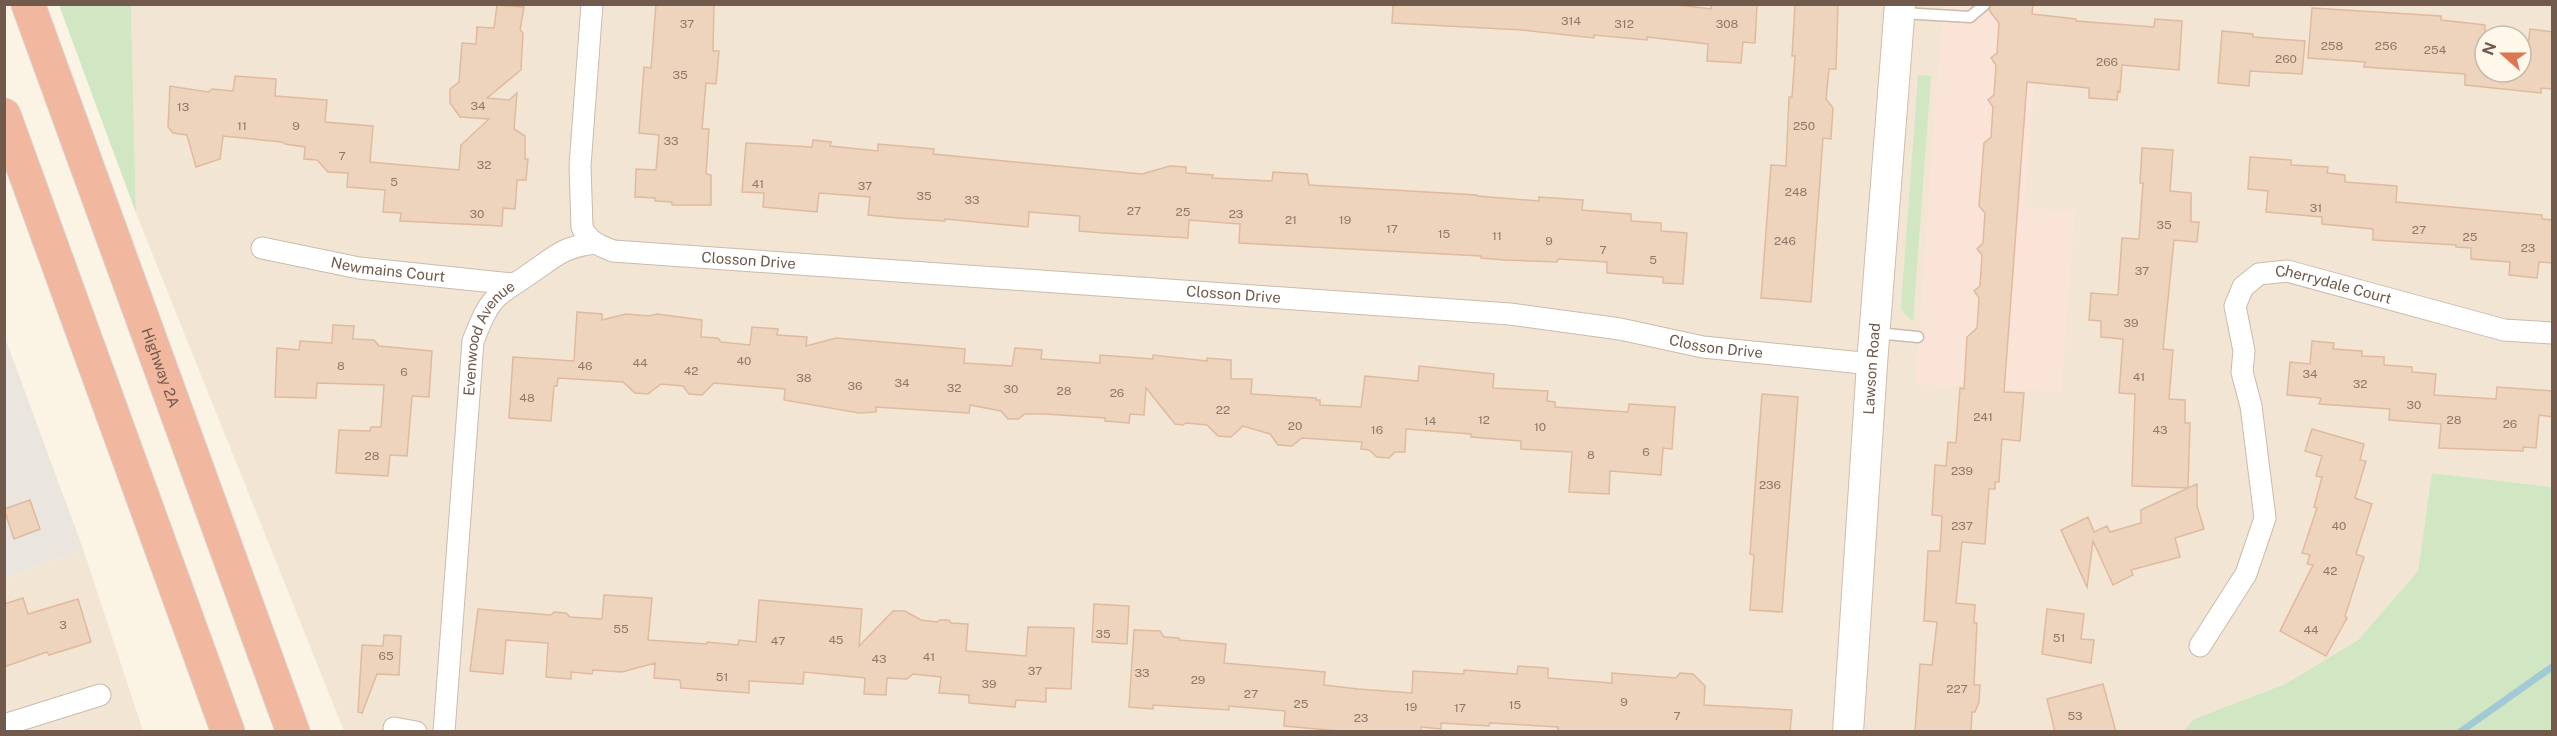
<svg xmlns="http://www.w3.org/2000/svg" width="2557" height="736" font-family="'Public Sans',sans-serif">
	<rect width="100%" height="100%" fill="#fbf3e4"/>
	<path fill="#f2e5d3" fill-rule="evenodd" d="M131,5H2552V487L2433,473L2418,571L2358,640L2285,684L2194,719L2183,731H344L136,213ZM2485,36H2521V72H2485Z
		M83,549L143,731L5,732V578Z"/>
	<path fill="#fae4d8" d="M1943,5H2041L2024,207L2075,211L2061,392L1915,384Z"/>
	<path fill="#eae5de" d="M4,335L83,549L5,578H4Z"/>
	<path fill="#d1e7c4" d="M59,5H131L136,213Z
		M1918,75L1931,76L1913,321L1906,315L1901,307Z
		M2432,473L2552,487V731H2183L2194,719L2285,684L2358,640L2418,571Z"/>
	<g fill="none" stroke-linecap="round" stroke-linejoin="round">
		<path stroke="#a1cad4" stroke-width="7" d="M2460,732L2552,667"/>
	</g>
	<path fill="#eed3bd" stroke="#e0ba9f" stroke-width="1.5" d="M656,4H714L713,51H719L716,84L706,83L702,129H709L706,174L711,175V205H672V202L655,201V198L635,197L636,169L656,170L659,135L639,133L644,67L651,68Z
		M1393,4H1671L1711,9V4H1757L1755,43L1743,42L1741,63L1707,61L1708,44L1647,37V40L1594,35V38L1522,30L1392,23Z
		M1795,4H1838L1836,69H1829L1826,99L1833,108L1831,139L1823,138L1811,302L1761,298L1771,165L1786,166L1789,97H1792L1795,56H1792Z
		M1991,4H2033L2032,14L2076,19V21L2154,27L2155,19L2182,21L2179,70L2122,65L2120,92L2118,91L2117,100L2089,98V88L2027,82L2004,392L2024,393L2020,441L2002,439L1999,482H1995V489H1989L1985,544L1962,542L1956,603L1975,605L1974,623H1977L1974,685H1980L1979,702L1975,712H1972L1971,732H1915L1920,664L1932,665L1937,622L1924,621L1928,551H1940L1942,516L1932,515L1935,465L1946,466L1948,442L1956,443L1960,388L1964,389L1967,337L1977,328L1979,298L1974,291L1980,286L1982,255L1977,249L1983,243L1985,213L1979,206L1984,143L1991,137L1993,107L1988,100L1994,95L1996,65L1991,58L1997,53L1999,23L1989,10Z
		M497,5L524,7L520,30L523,33L521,70L487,98L509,100L517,93L514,129L525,136V159H528L526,180H517L515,209L503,208L502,226L400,221L401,213L383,212L385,190L347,187L348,173L328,172L317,160L304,159L305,147L285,144L282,142L223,136L220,159L196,167L187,135L173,133L168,127L170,86L208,92L212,89L233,91L235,76L276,79L275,96L327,100L325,122L373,126L370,162L459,170L461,145L489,119L460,117L450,103V89L459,82L462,43L476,44L477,27L494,28Z
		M2312,8L2441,16V20L2485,25V72H2525L2530,29L2553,32V89L2541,88V93L2465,85V74L2364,67L2365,62L2308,58Z
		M2222,31L2253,34V37L2305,41L2302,74L2250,71L2249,86L2218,83Z
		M813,140L831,142L830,146L878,151V144L934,149L933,154L1142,174L1170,166L1186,167V173L1213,175L1212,178L1272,181L1273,172L1307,174L1309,185L1477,195V196L1539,201V197L1583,200L1582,210L1631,214V221L1661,223V231L1687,233L1683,284L1663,283V277L1607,273V262L1558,259L1557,262L1504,260L1481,258V256L1239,243L1240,224L1189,220L1188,238L1103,233L1079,231L1080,216L1029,212L1028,227L945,219V221L898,218L868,215L870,197L819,193L817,212L763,207L764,193L742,192L746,143L812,147Z
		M2142,148L2173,150L2170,191L2191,193V222H2199L2197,242L2174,240L2163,349L2173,350L2169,399L2185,400V423H2190L2188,488L2197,484V506L2204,529L2175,538L2180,557L2131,570L2133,575L2113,585L2093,541L2087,587L2061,530L2088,517L2094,532L2107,526L2110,532L2141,523V510L2188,488L2132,486L2135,394L2119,393L2123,339L2101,337V321L2089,320L2091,293L2118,295L2122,238L2139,239L2143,183H2140Z
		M2250,157L2291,160V165L2328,167L2327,173L2345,175V182L2397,186L2396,202L2542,215V219L2553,220V263L2539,262L2537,278L2509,275L2510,262L2471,259V248L2456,247V245L2373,240V229L2322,224V217L2266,212L2268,191L2248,189Z
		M577,312L602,314V320L626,314L649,316L657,314L702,320L701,337L718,338L721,342L750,345L752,327L778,329L777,335L807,337L806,346L836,338L965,349L964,363L1012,366L1015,348L1042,350L1041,359L1100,363V355L1153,359V355L1207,361V358L1231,360V379H1252L1251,394L1316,398V400H1320V405L1361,407L1365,376L1418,381L1419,366L1494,374L1493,388L1548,391L1547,401L1555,402V407L1628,412L1629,404L1675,407L1672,449L1663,448L1661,475L1610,471L1609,494L1569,492L1572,452L1521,449V441L1471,437V434L1406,429L1405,452H1395L1389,458L1377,457L1369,450L1361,449L1362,442L1302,438L1292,446L1278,445L1270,434L1243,426L1231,437L1218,436L1207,425L1186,423L1183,425L1175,424L1146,388L1144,415L1130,414L1129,423L1105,421V418L1045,414H1025L1018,419H1008L1001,411L970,405L969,413L876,407V412L859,413L784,400L785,389L714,383L702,395L689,394L683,386L661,384L648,394L635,393L623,382L558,378L557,386H554L551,421L509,418L513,357L574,361Z
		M333,325L354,326L353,339L374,340L379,346L432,351L429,397L412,396L407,456L390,455L388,476L336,473L339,430L370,431L371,427H381L384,385L317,383L316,398L275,397L277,348L299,350L300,341L332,343Z
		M2312,341L2334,343L2333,349L2362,351V356L2384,357V365L2412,367V372L2436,374L2434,395L2496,399L2497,387L2553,391V417L2539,415L2536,448L2523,447V451L2439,448L2441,424L2389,420L2390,409L2319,404L2321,398L2287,395L2290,362L2310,364Z
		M1762,394L1798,397L1782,612L1750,610L1754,555L1750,554Z
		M2312,429L2364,444L2360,460L2366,461L2355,498L2372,504L2356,554L2364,557L2345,616L2347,618L2326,656L2280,631L2313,565L2307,564L2310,555L2302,553L2317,508L2314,507L2322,477L2316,476L2322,456L2305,451Z
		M30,500L40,529L14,539L4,509Z
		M604,595L652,598L648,640L707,644V642L738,645L739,640L756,642L759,600L862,609L859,646L893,611H905L921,620L937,622L940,620H949L951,623L968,624L966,651L1026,656L1028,627L1074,628L1071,689L1046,688V702L1016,700L1015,707L969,703V695L939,693L941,677L913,674L907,679L887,678L886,695L864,694L865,678L804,672L803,684L749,681V693L681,688L680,680L654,678L655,663L622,672L593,670L592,674L571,672V679L546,677L548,643L506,640L503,674L470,671L478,609L551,615L554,612L566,613L570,617L602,619Z
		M23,598L28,614L78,599L91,642L49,655L47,652L4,667V604Z
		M1094,604L1129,606L1127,644L1092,642Z
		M2047,609L2084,614L2081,639L2094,640L2091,663L2042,654Z
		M1134,630L1160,631L1164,637L1179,638V640L1226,644L1224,663L1325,672L1324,685L1358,689L1412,693L1413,671L1464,674V670L1517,674L1518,666L1548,668V678L1612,683V673L1676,678L1680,673L1693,674L1705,686L1704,705L1792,710L1790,732H1558V727L1490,723L1489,726L1441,723V729L1421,727V732H1350L1284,726L1285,711L1229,706V710L1153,705V709L1129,707Z
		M384,635L401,636L399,675L377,674L362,713L358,712L362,645L383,646Z
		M2103,684L2116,732H2055L2047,699Z"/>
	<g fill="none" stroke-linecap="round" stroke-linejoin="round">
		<g stroke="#cbbbab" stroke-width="13">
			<path id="lane" d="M1902,13L1970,17L1984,5
				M1876,333L1918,337"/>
		</g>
		<g stroke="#cbbbab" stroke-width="23">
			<g id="street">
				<path id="s1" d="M592,4L580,166L582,227C588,242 599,245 613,251L1510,314L1620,329L1703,347L1872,364"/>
				<path id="s2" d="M262,248L359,268L513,284"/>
				<path id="s3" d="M2200,646L2246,574L2265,518L2251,406L2242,372L2244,351L2235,306L2243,287L2259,274L2287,271L2504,330L2552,333"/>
				<path d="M4,725L100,695"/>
				<path d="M394,728L416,732"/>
				<path id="s4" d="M444,732L473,341C479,327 484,311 494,300C504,289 517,283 528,275C555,257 560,248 594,243"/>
			</g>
		</g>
		<g stroke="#d0bdac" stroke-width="32">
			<g id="secondary">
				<path id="s5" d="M1848,732L1872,364L1900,4"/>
			</g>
		</g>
		<g stroke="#dad4d0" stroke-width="35">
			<g id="highway">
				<path id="s6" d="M28,4L293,732"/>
				<path d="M4,115L228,732"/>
			</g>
		</g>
		<use href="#lane" stroke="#fff" stroke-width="10"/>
		<use href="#street" stroke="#fff" stroke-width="21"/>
		<use href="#secondary" stroke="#fff" stroke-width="30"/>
		<use href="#highway" stroke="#f1b79f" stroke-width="33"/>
	</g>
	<g text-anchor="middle" stroke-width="4.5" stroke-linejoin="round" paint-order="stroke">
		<g font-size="12" fill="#907868">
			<text x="1571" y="25">314</text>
			<text x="687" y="28">37</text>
			<text x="1624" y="28">312</text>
			<text x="1727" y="28">308</text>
			<text x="2332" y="50">258</text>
			<text x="2386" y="50">256</text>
			<text x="2435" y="54">254</text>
			<text x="2286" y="63">260</text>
			<text x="2107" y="66">266</text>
			<text x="680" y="79">35</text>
			<text x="478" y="110">34</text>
			<text x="183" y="111">13</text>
			<text x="242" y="130">11</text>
			<text x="296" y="130">9</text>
			<text x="1804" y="130">250</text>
			<text x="671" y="145">33</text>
			<text x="342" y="160">7</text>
			<text x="484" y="169">32</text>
			<text x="394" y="186">5</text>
			<text x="758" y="188">41</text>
			<text x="865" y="190">37</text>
			<text x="1796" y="196">248</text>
			<text x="924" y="200">35</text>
			<text x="972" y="204">33</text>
			<text x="2316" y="212">31</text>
			<text x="1134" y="215">27</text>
			<text x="1183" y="216">25</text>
			<text x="477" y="218">30</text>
			<text x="1236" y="218">23</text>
			<text x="1291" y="224">21</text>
			<text x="1345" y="224">19</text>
			<text x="2164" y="229">35</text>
			<text x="1392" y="233">17</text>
			<text x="2419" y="234">27</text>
			<text x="1444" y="238">15</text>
			<text x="1497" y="240">11</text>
			<text x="2470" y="241">25</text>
			<text x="1549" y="245">9</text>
			<text x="1785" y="245">246</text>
			<text x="2528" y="252">23</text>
			<text x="1603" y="254">7</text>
			<text x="1653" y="264">5</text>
			<text x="2142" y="275">37</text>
			<text x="2131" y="327">39</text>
			<text x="744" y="365">40</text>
			<text x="640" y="367">44</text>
			<text x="341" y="370">8</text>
			<text x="585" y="370">46</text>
			<text x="691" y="375">42</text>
			<text x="404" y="376">6</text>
			<text x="2310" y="378">34</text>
			<text x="2139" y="381">41</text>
			<text x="804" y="382">38</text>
			<text x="902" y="387">34</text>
			<text x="2360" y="388">32</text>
			<text x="855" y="390">36</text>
			<text x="954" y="392">32</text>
			<text x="1011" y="393">30</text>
			<text x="1064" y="395">28</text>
			<text x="1117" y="397">26</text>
			<text x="527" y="402">48</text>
			<text x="2414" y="409">30</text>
			<text x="1223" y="414">22</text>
			<text x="1983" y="421">241</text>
			<text x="1484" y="424">12</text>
			<text x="2454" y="424">28</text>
			<text x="1430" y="425">14</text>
			<text x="2510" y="428">26</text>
			<text x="1295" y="430">20</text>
			<text x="1540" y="431">10</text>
			<text x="1377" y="434">16</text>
			<text x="2160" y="434">43</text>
			<text x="1646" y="456">6</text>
			<text x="1591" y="459">8</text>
			<text x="372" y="460">28</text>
			<text x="1962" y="475">239</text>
			<text x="1770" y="489">236</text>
			<text x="1962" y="530">237</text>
			<text x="2339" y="530">40</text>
			<text x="2330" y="575">42</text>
			<text x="63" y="629">3</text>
			<text x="621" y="633">55</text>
			<text x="2311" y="634">44</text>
			<text x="1103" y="638">35</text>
			<text x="2059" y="642">51</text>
			<text x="836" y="644">45</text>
			<text x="778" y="645">47</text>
			<text x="386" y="660">65</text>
			<text x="929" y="661">41</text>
			<text x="879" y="663">43</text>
			<text x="1035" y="675">37</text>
			<text x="1142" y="677">33</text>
			<text x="722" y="681">51</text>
			<text x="1198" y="684">29</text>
			<text x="989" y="688">39</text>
			<text x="1957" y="693">227</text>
			<text x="1251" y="698">27</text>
			<text x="1624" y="706">9</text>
			<text x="1301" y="708">25</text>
			<text x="1515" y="709">15</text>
			<text x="1411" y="711">19</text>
			<text x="1460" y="712">17</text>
			<text x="1677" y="720">7</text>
			<text x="2075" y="720">53</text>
			<text x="1361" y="722">23</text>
		</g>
		<g font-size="15" fill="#715a4b" stroke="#fef7ea">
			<text dy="5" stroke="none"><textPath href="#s1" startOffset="400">Closson Drive</textPath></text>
			<text dy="5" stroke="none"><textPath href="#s2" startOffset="128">Newmains Court</textPath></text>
			<text dy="5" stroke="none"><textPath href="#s3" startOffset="477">Cherrydale Court</textPath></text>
			<text dy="5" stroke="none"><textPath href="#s1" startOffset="886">Closson Drive</textPath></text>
			<text dy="5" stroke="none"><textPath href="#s4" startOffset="400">Evenwood Avenue</textPath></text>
			<text dy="5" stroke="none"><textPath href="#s1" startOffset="1372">Closson Drive</textPath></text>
			<text dy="5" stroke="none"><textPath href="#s6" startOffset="387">Highway 2A</textPath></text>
			<text dy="5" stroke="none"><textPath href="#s5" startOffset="364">Lawson Road</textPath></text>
		</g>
	</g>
	<rect width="2557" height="736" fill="none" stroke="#715a4b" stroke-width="12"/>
	<g transform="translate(2503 54) rotate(291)"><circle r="28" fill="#fef7ea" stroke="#c6b8aa" stroke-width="1.5"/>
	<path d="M0-4.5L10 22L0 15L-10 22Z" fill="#dd7551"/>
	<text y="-9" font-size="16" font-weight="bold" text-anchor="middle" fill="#715a4b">N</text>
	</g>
</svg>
